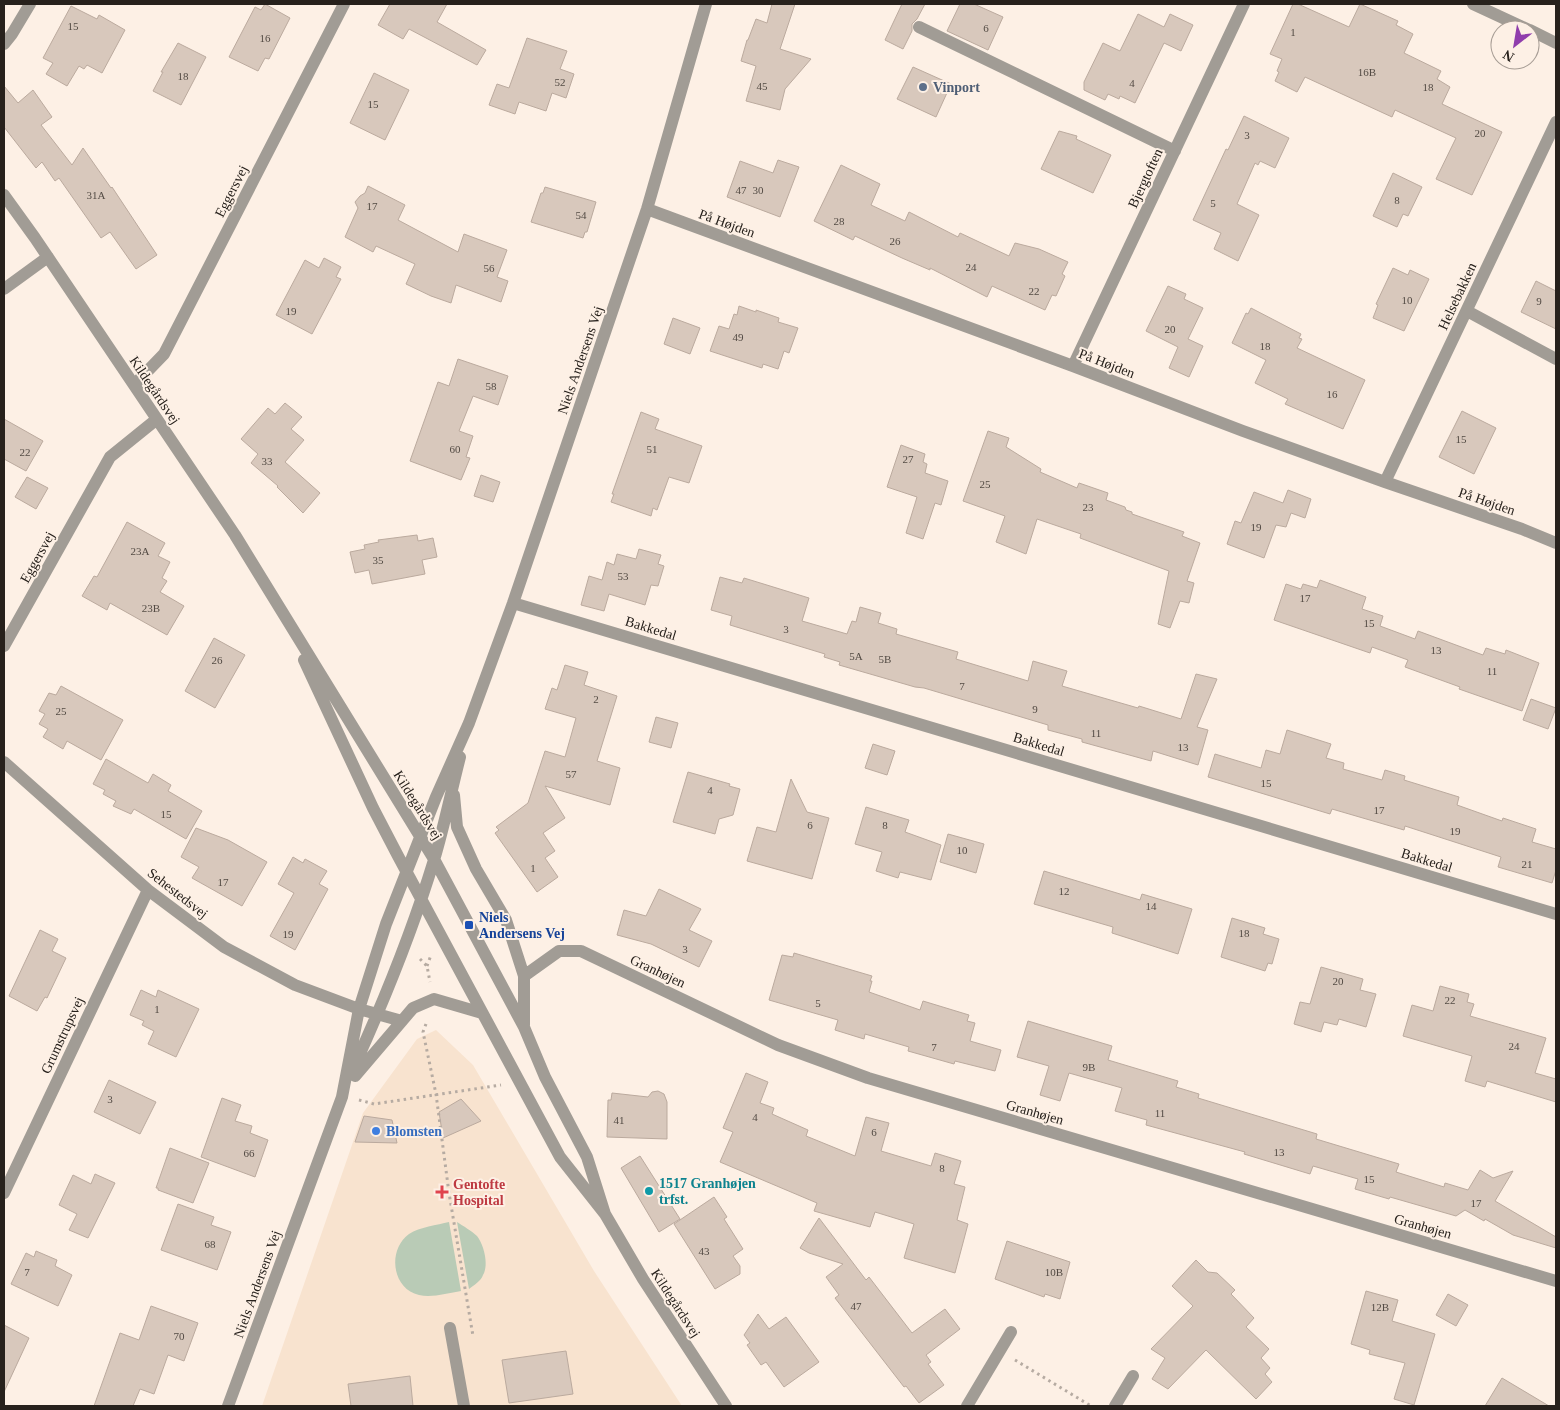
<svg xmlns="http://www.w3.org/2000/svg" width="1560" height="1410" font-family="'Times New Roman',serif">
	<rect width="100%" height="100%" fill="#fdf0e5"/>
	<path fill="#f8e3cf" d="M436,1030L473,1065L594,1271L682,1406H262L363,1113L417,1039Z"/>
	<path fill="#b9cbb6" d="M449,1222L461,1291C448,1293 432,1298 419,1295C392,1289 387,1250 409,1234C420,1227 437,1225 449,1222Z
		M457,1222C463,1226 472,1231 477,1236C484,1245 489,1265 483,1275C481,1281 474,1285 469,1289Z"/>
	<path fill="#d8c8bc" stroke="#bbaa9e" d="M265,4L290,18L269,59L265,58L258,71L229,57L255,7L261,10Z
		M390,4H447L437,22L486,50L477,65L409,29L403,39L378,25Z
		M772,4H795L780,49L811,59L785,89L780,110L746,101L756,66L741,61L747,40H748L756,19L767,23Z
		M902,4H925L917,19L912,24V31L903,49L885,40Z
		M960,4H974L1003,17L988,50L947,31Z
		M1293,4H1298L1349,27L1360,4L1398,21L1396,25L1413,34L1404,53L1441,71L1437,79L1450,87L1442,104L1502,132L1472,195L1436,179L1456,138L1395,110L1392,117L1305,77L1297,92L1275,81L1279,72L1277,71L1282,59L1270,54Z
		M71,6L97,19L99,15L125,30L102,73L87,65L84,69L79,66L67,86L46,74L53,63L43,58Z
		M1138,14L1164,27L1170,14L1193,25L1181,51L1164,43L1135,103L1120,96L1119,99L1108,94L1105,100L1084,90V82L1103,43L1120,51Z
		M527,38L567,51L560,69L574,74L566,98L552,93L546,111L519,102L515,114L489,105L497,84L509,88Z
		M178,43L206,57L181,105L153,91L163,72H161Z
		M913,67L951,84L936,117L897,99Z
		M374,73L409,90L385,140L350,123Z
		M4,86L18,103L33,90L52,117L41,125L72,165L83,148L111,188L112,187L157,255L136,269L110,232L101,238L59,178L55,181L42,162L36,168L4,127Z
		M1244,116L1289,138L1275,168L1260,161L1258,165L1255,163L1237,204L1259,215L1238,261L1214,249L1221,233L1193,220L1226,149L1228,150Z
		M1059,131L1077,136L1076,139L1111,155L1093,193L1041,169Z
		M778,160L799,167L780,217L727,197L740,161L773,173Z
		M841,165L880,184L871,205L905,221L909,212L958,237L960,233L1009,256L1015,243L1039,249L1068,262L1062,274L1065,276L1056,296L1052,295L1045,310L992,286L987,297L930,268V270L902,258L855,236L853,240L814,221Z
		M1393,173L1422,187L1408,216L1403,214L1397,227L1373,216Z
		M368,186L405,205L398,220L458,252L464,234L507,250L497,277L508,281L501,302L456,285L451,303L431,296L406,284L415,264L376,246L373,252L345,237L358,208L355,202L360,196L365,193Z
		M545,187L596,202L587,232H585L583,238L531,222L541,193H543Z
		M324,258L341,267L336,277L341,279L312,334L276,315L305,260L319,268Z
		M1393,268L1408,275L1410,270L1429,279L1404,331L1373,318L1378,305L1376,304Z
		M1536,281L1556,291V329L1521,312Z
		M1168,286L1186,294L1184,299L1203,308L1188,339L1203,346L1189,377L1169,368L1178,347L1146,331Z
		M739,306L756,312V310L779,318L778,322L798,328L789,353L784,351L778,369L763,364L762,368L710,351L719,326L729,329L734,314L737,315Z
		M1251,308L1301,334L1299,338L1302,339L1297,348L1365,380L1343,429L1285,404L1288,399L1255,383L1266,360L1232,343L1246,313L1248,314Z
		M673,318L700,328L690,354L664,344Z
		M458,359L508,376L498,405L473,396L459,431L473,436L466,457L470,458L461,480L410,461L438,382L449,386Z
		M285,403L302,417L291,429L304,440L285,462L320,493L303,513L277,487L278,486L251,463L258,454L241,439L268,408L275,414Z
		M1462,411L1496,428L1474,474L1439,457Z
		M641,412L659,419L655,429L702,446L689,483L669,477L657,510L653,508L651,516L611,502L614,494H612Z
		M4,419L43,441L26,471L4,459Z
		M988,431L1009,438L1006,447L1041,469L1040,472L1077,488L1079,483L1108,493L1106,500L1125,507L1126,510L1132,512V514L1184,532L1182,536L1200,543L1187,581L1194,583L1189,603L1180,601L1170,628L1158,624L1169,571L1080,538L1081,534L1037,519L1026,554L996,542L1005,516L963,501Z
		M901,445L925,454L923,462L927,464L925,473L948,481L941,505L935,503L923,539L906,533L917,497L887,487Z
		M481,475L500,482L493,502L474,496Z
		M27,477L48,488L36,509L15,497Z
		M1288,490L1311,499L1305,518L1291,513L1286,527L1276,525L1264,558L1227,544L1235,521L1241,523L1254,492L1283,503Z
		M127,522L165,543L158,556L170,562L162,578L167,581L160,592L184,606L167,635L110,603L107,610L82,596L94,576L97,577Z
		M417,535L418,541L433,538L437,557L422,560L425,574L372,584L369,570L355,573L350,552L365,549L364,545L379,542L378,540Z
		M639,549L661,555L658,564L664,566L658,586L651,585L645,605L609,594L604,611L581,605L589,576L602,580L607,562L614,565L617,554L636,559Z
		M720,577L742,583L744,578L809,598L802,621L847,634L852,621L856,622L860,607L881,613L878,623L897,629L896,634L958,652L956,659L1028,681L1033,661L1067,671L1062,686L1138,708L1139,706L1181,719L1196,674L1217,679L1197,727L1208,730L1198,765L1153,751L1151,761L1082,742V739L1048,730V725L924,688L915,687L839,665L840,662L824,657L825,654L730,625L732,616L711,610Z
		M1320,580L1366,597L1362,609L1383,616L1380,626L1415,639L1418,631L1483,655L1486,648L1505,654L1506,650L1539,663L1522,711L1459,689L1460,687L1405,667L1408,660L1372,647L1370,653L1274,620L1286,584L1301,589L1303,584L1317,588Z
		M214,638L245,655L215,708L185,691Z
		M565,665L588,672L584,685L617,696L597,761L620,768L610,805L545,786L565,818L543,833L555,851L545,858L558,877L537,892L495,833L499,830L496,827L528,803L545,751L565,757L576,718L545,709L552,688L557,690Z
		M61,686L123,720L101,760L67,741L63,749L43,737L48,729L39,724L45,714L39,711L49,693L56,695Z
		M1531,699L1556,708L1548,729L1523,720Z
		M656,717L678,723L671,748L649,742Z
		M1287,730L1331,744L1326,758L1344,763L1343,769L1382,780L1385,770L1405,776L1404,780L1459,797L1457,805L1502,821L1503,818L1536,829L1532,842L1556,849V870L1552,883L1498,867L1501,857L1405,826L1404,830L1332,809L1330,814L1208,777L1215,754L1261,768L1266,750L1280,754Z
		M873,744L895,751L887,775L865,768Z
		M106,759L148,783L153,774L171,785L168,791L202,811L186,839L134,809L131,814L113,806L116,801L103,794L105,790L93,784Z
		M688,772L730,784L729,786L740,789L733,815L719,819L715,834L673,822Z
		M791,779L807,812L829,818L812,879L747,861L757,827L776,832Z
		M866,807L909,820L905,832L941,845L931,880L900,872L898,878L876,871L882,852L855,844Z
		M196,828L228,840L267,862L242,906L192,878L199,867L181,857Z
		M948,834L984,844L976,873L940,862Z
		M293,857L303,863L305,859L327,871L319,884L328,889L295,950L270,936L294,893L278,884Z
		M1044,871L1140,900L1142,894L1192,909L1178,954L1112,933L1113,927L1034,904Z
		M659,889L701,909L689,930L712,941L699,967L651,944L617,935L624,910L646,916Z
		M1232,918L1265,928L1263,934L1279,939L1272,964L1268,963L1265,971L1221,957Z
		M40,930L58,939L52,951L66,958L47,998L45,997L37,1011L9,996Z
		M794,953L872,976L870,981H872L869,992L920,1010L923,1001L969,1015L967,1021L975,1023L970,1041L1001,1050L995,1071L955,1061L954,1064L908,1051L909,1047L865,1034L864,1039L835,1030L838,1020L769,1000L782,955L793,957Z
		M1321,967L1363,979L1360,990L1376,994L1366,1027L1339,1019L1337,1025L1324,1022L1321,1032L1294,1024L1300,1002L1310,1004Z
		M1440,986L1469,994L1467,1002L1474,1004L1470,1016L1546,1038L1535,1073L1556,1079V1102L1487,1081L1485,1087L1465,1081L1472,1056L1403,1036L1412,1005L1433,1011Z
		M141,990L156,997L158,990L199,1009L176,1057L148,1044L154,1031L142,1025L144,1021L130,1015Z
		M1028,1021L1112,1046L1108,1060L1178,1081L1176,1087L1199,1094L1198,1098L1317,1134L1316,1139L1399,1164L1396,1172L1444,1187L1445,1183L1468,1190L1480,1170L1493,1178L1513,1171L1495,1201L1556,1237V1248L1513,1235L1485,1219L1484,1221L1465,1210L1456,1216L1390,1197L1389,1199L1355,1189L1358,1179L1313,1166L1310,1174L1244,1154L1245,1152L1146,1125L1147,1120L1115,1111L1122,1088L1069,1073L1060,1101L1040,1095L1049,1066L1017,1057Z
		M746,1073L768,1082L760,1103L774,1108L772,1114L808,1130L806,1136L855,1156L866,1117L889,1123L881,1151L931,1166L935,1153L961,1161L954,1184L965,1187L957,1220L968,1224L955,1273L904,1258L914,1224L875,1212L870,1227L814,1211L817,1203L720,1162L733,1132L723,1128Z
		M109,1080L156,1102L140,1134L94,1112Z
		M658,1091L664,1094L667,1102V1139L607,1137L608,1100H611L612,1093L648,1097L652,1092Z
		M222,1098L241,1105L235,1121L252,1126L250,1133L268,1140L255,1177L201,1157Z
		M461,1099L481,1121L443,1138L439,1112Z
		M364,1116L392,1120L397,1143L355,1142Z
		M170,1148L209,1163L193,1203L158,1190V1188H156Z
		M640,1156L680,1219L659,1232L621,1168Z
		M95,1174L115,1183L88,1238L69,1230L77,1214L59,1205L73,1175L91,1184Z
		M714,1197L727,1217L724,1219L743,1249L733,1256L740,1266V1274L715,1289L674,1224Z
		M178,1204L214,1217L211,1225L231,1232L217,1270L161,1250Z
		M819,1218L866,1280L869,1277L912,1333L945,1309L960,1329L926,1355L931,1362L928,1364L944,1385L919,1403L906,1386L904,1387L835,1298L839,1295L826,1277L843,1264L809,1253L800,1248Z
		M1007,1241L1070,1262L1060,1299L1045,1294L1044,1297L995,1279Z
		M36,1251L57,1260L55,1266L72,1275L58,1306L11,1284L26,1253L34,1257Z
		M1196,1260L1208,1272L1217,1273L1235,1290L1231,1294L1254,1318L1246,1327L1269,1349L1261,1358L1270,1368L1265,1374L1272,1382L1256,1399L1206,1350L1168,1389L1152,1379L1165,1358L1151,1349L1193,1306L1172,1286Z
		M1366,1291L1398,1300L1392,1321L1435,1334L1414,1405L1394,1399L1405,1363L1369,1354L1370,1350L1351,1344Z
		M1448,1294L1468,1305L1456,1326L1436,1315Z
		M151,1306L198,1323L184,1361L168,1355L154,1394L140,1389L133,1406H94L120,1333L139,1340Z
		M758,1314L769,1329L786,1317L819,1362L784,1387L766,1362L761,1365L747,1345L750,1343L744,1335Z
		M4,1325L29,1338L4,1392Z
		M566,1351L573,1394L509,1403L502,1360Z
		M410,1376L413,1406H351L348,1384Z
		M1502,1378L1549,1406H1485Z"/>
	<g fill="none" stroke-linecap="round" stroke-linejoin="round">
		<path stroke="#b6aba2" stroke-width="3" stroke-dasharray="2.5 4" stroke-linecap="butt" d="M420,959L427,966L430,982
			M427,966L431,955
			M426,1024L423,1032L436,1094L449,1193L473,1336
			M359,1100L374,1104L501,1085
			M1015,1360L1091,1406"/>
		<path stroke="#a19c95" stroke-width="12" d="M1473,4L1529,30
			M919,27L1175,151
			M1530,30L1556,43
			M4,44L12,34L30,4
			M4,195L35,238L235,535L434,859L524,1027L545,1077L587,1157L605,1214
			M647,209L1073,366L1243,431L1385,482L1522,529L1556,543
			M4,289L48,257
			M1467,311L1556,359
			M1073,366L1244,4
			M134,385L164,354L344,4
			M1385,482L1556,122
			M513,603L1556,914
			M4,646L110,457L157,419
			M304,660L373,808L398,856L560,1157L605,1214L643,1279L726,1406
			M4,762L148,890L224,947L295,985L359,1009L402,1021
			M454,795L457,827L476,869L506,920L524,976V1025
			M524,976L559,951H581L778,1045L868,1078L1556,1281
			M353,1069C384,1001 412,932 434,860C444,827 451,792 460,757
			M355,1076L413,1008L434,999L482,1013
			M4,1193L148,890
			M450,1328L464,1406
			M228,1406L342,1097L359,1009L386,924L436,797L469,723L513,603L647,209L706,4
			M967,1406L1011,1332
			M1115,1406L1133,1376"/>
	</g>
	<circle fill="#5c6f8a" stroke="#fdf0e5" stroke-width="2" cx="923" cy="87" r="5"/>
	<rect fill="#1a4fb4" stroke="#fdf0e5" stroke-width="2" x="464" y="920" width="10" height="10" rx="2.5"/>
	<circle fill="#3f7fe0" stroke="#fdf0e5" stroke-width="2" cx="376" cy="1131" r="5"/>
	<circle fill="#0f9aa8" stroke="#fdf0e5" stroke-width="2" cx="649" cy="1191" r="5"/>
	<path fill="#e0444e" stroke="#fdf0e5" stroke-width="2" d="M439.5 1184.5h5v5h5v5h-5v5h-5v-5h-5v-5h5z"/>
	<g text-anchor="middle" stroke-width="4" stroke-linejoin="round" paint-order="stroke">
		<g font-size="11" fill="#534b44">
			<text x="73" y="30">15</text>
			<text x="986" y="32">6</text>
			<text x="1293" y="36">1</text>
			<text x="265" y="42">16</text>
			<text x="1367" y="76">16B</text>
			<text x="183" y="80">18</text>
			<text x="560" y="86">52</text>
			<text x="1132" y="87">4</text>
			<text x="762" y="90">45</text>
			<text x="1428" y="91">18</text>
			<text x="373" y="108">15</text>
			<text x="1480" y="137">20</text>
			<text x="1247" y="139">3</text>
			<text x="741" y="194">47</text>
			<text x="758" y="194">30</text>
			<text x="96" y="199">31A</text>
			<text x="1397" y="204">8</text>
			<text x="1213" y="207">5</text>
			<text x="372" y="210">17</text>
			<text x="581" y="219">54</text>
			<text x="839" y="225">28</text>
			<text x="895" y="245">26</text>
			<text x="971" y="271">24</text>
			<text x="489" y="272">56</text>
			<text x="1034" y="295">22</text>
			<text x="1407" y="304">10</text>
			<text x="1539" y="305">9</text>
			<text x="291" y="315">19</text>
			<text x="1170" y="333">20</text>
			<text x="738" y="341">49</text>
			<text x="1265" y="350">18</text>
			<text x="491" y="390">58</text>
			<text x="1332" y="398">16</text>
			<text x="1461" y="443">15</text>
			<text x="455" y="453">60</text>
			<text x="652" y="453">51</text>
			<text x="25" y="456">22</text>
			<text x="908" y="463">27</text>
			<text x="267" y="465">33</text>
			<text x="985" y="488">25</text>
			<text x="1088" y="511">23</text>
			<text x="1256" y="531">19</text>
			<text x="140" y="555">23A</text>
			<text x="378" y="564">35</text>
			<text x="623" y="580">53</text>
			<text x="1305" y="602">17</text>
			<text x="151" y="612">23B</text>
			<text x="1369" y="627">15</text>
			<text x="786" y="633">3</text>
			<text x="1436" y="654">13</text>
			<text x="856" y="660">5A</text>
			<text x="885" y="663">5B</text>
			<text x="217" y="664">26</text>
			<text x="1492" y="675">11</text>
			<text x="962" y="690">7</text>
			<text x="596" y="703">2</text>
			<text x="1035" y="713">9</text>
			<text x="61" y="715">25</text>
			<text x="1096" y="737">11</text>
			<text x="1183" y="751">13</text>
			<text x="571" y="778">57</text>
			<text x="1266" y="787">15</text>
			<text x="710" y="794">4</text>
			<text x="1379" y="814">17</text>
			<text x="166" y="818">15</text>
			<text x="810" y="829">6</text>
			<text x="885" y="829">8</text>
			<text x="1455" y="835">19</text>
			<text x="962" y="854">10</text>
			<text x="1527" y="868">21</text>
			<text x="533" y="872">1</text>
			<text x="223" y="886">17</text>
			<text x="1064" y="895">12</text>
			<text x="1151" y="910">14</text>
			<text x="1244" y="937">18</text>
			<text x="288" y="938">19</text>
			<text x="685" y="953">3</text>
			<text x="1338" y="985">20</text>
			<text x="1450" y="1004">22</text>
			<text x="818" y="1007">5</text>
			<text x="157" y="1013">1</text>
			<text x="1514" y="1050">24</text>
			<text x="934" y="1051">7</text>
			<text x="1089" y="1071">9B</text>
			<text x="110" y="1103">3</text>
			<text x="1160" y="1117">11</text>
			<text x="755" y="1121">4</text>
			<text x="619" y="1124">41</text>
			<text x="874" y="1136">6</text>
			<text x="1279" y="1156">13</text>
			<text x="249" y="1157">66</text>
			<text x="942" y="1172">8</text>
			<text x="1369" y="1183">15</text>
			<text x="1476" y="1207">17</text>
			<text x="210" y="1248">68</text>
			<text x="704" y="1255">43</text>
			<text x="27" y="1276">7</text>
			<text x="1054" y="1276">10B</text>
			<text x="856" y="1310">47</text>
			<text x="1380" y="1311">12B</text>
			<text x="179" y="1340">70</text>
		</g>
		<g font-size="14" font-weight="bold" fill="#4e5e75" stroke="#fdf0e5" text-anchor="start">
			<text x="933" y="92">Vinport</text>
		</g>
		<g font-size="14" fill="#27211c" stroke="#fdf0e5">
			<text transform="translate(1145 178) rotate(-65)" y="5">Bjergtoften</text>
			<text transform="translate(231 191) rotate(-63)" y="5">Eggersvej</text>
			<text transform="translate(727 223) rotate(20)" y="5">På Højden</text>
			<text transform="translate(1457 296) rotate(-65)" y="5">Helsebakken</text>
			<text transform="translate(580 360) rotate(-71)" y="5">Niels Andersens Vej</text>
			<text transform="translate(1107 363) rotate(21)" y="5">På Højden</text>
			<text transform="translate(155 390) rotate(56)" y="5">Kildegårdsvej</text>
			<text transform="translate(1487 501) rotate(19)" y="5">På Højden</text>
			<text transform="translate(37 557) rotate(-61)" y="5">Eggersvej</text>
			<text transform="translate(651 628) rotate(17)" y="5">Bakkedal</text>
			<text transform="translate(1039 744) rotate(17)" y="5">Bakkedal</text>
			<text transform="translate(418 805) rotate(58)" y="5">Kildegårdsvej</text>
			<text transform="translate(1427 860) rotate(17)" y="5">Bakkedal</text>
			<text transform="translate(178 893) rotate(38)" y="5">Sehestedsvej</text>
			<text transform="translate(658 971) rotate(25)" y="5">Granhøjen</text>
			<text transform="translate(62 1035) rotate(-65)" y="5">Grumstrupsvej</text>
			<text transform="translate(1035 1112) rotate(16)" y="5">Granhøjen</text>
			<text transform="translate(1423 1226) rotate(16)" y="5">Granhøjen</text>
			<text transform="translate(257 1284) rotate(-70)" y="5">Niels Andersens Vej</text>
			<text transform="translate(676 1303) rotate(57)" y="5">Kildegårdsvej</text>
		</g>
		<g font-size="14" font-weight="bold" fill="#164399" stroke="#fdf0e5" text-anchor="start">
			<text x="479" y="922">Niels<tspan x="479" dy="16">Andersens Vej</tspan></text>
		</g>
		<g font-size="14" font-weight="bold" fill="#366cbe" stroke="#fdf0e5" text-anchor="start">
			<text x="386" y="1136">Blomsten</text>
		</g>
		<g font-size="14" font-weight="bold" fill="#0d838f" stroke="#fdf0e5" text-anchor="start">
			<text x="659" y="1188">1517 Granhøjen<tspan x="659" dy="16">trfst.</tspan></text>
		</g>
		<g font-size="14" font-weight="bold" fill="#be3a42" stroke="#fdf0e5" text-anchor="start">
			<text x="453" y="1189">Gentofte<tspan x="453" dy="16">Hospital</tspan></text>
		</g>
	</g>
	<rect width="1560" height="1410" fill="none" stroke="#27211c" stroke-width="10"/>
	<g transform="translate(1515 45) rotate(211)"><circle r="24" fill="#fdf0e5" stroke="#a79d95"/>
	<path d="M0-4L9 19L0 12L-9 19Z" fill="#903dac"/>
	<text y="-8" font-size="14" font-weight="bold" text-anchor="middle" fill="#27211c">N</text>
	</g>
</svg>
